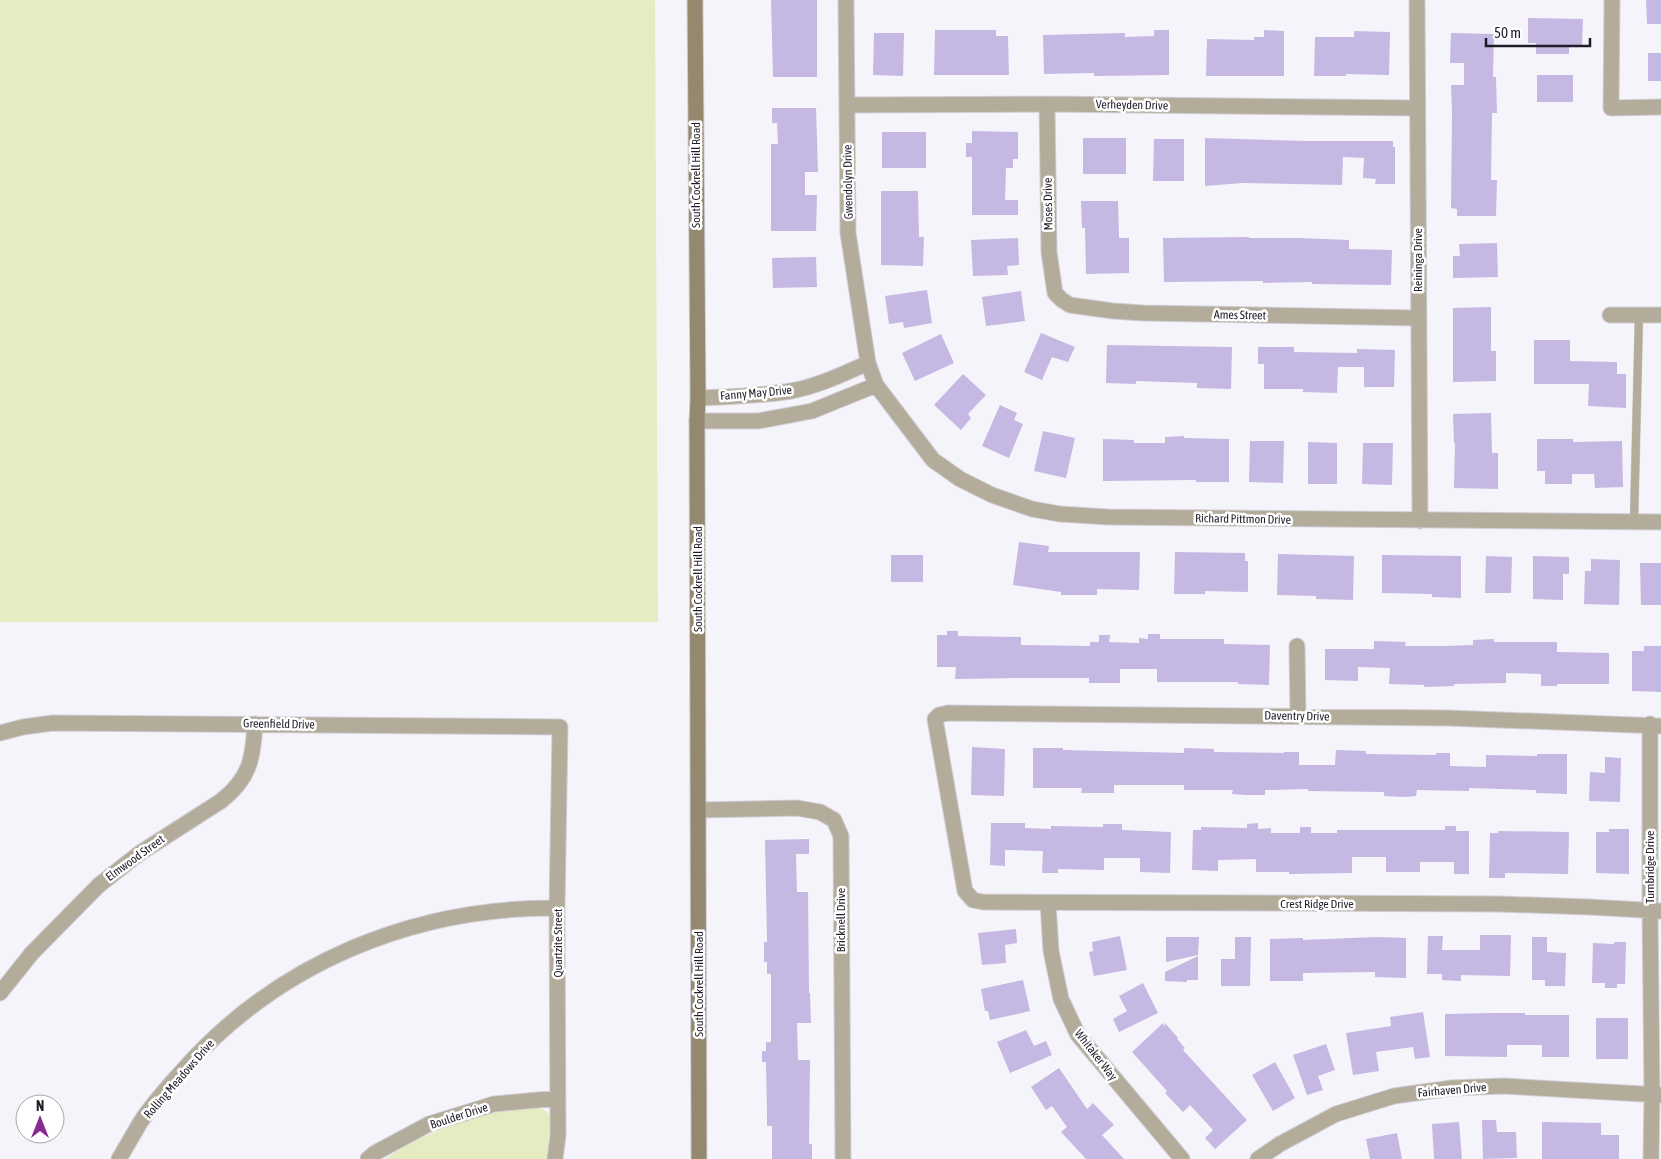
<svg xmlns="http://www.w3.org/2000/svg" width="1661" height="1159" font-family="'Asap Condensed',sans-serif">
	<rect width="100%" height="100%" fill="#f6f4fb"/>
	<path fill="#e5ecc2" d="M0,0H655L658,622H0Z
		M538,1107C545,1110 548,1112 550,1118L547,1159H385C430,1129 485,1110 538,1107Z"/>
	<path fill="#c5b8e2" d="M771,0H817V77H773Z
		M1646,0H1661V24H1647Z
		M1528,18L1583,19L1582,47L1569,46V54H1536V43H1528Z
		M935,30H996V36H1008L1009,75H934Z
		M1154,30H1169V75L1094,76V73L1044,74L1043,35L1125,33V37L1154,36Z
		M1264,30L1284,31V76H1206L1207,39L1254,40V37H1264Z
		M1354,31L1390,32L1389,75L1346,74V76H1314L1315,37H1354Z
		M874,33H904L903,76L873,75Z
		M1451,33L1494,34L1493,77H1496L1497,113H1492L1491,180H1497L1496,216H1457V209L1451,208L1452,114L1451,85H1464V63H1450Z
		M1648,53H1661V81H1648Z
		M1537,75H1573V102H1537Z
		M772,108H816L818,172H805V195H817L816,231H771V144H778L777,123H772Z
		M972,131L1018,132V159H1013V168H1006L1005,200H1018V215H972V157H966V143H972Z
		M882,132H926V168H882Z
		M1083,138H1126V174H1083Z
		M1205,138L1307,141H1393V147H1395V184H1375L1376,179L1363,178L1364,158L1343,157L1342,185L1242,183L1205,186Z
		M1154,139H1184V181H1153Z
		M881,191H918L919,237H924L923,266L881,265Z
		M1081,201H1118L1119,238H1129V273L1086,274L1085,228H1082Z
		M1249,237V238H1299L1349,240V249L1392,250L1391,285L1312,284V282L1263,283V281L1164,282L1163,238Z
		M1018,238L1019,265L1007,266L1008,275L973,276L971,240Z
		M1497,243L1498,277L1453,278V256H1460L1459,244Z
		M816,257L817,287L773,288L772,258Z
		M927,290L932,323L904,328L903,322L889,324L885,296Z
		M1021,291L1025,321L986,326L982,297Z
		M1491,307V351H1496V381L1453,382V308Z
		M1041,333L1075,347L1068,362L1052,357L1042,380L1024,372Z
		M941,334L954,363L915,381L902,353Z
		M1534,340H1570V361L1617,362V374H1626V408L1588,406L1589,384H1534Z
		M1107,345L1232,347L1231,389L1197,388V383L1136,381V384L1106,383Z
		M1258,347H1294V352L1357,353V349L1395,350L1394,387H1364V367H1338L1337,393L1303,392V389H1264V364H1258Z
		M963,374L986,395L968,414L971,418L961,430L934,405Z
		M1000,405L1017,413L1014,420L1023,424L1009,458L982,446Z
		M1491,413L1492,453H1498V489L1454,488L1455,443H1454L1453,414Z
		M1043,431L1075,438L1066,478L1034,471Z
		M1184,436V438L1229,439V482H1196V480L1103,481V439L1134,440V443H1165V437Z
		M1537,439H1573V442L1622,441L1623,487L1595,488L1594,474H1572V484H1545V471H1537Z
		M1250,441H1284L1283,483L1249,482Z
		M1308,442L1337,443V484H1308Z
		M1363,443H1393L1392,485L1362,484Z
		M1019,542L1049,546L1048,552H1140L1139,590L1097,589V595H1061V592L1013,585Z
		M1175,552L1245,553V561H1248V592L1205,591V594H1174Z
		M1278,554L1354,556L1353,600L1316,599V596L1277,595Z
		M891,555H923V582H891Z
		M1382,555L1461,556V598L1432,597V594L1382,593Z
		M1486,556L1512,557L1511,593H1485Z
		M1533,556L1569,557V574H1563V600L1533,599Z
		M1591,559L1620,560L1619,605L1584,604L1585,571H1591Z
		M1640,563H1661V605H1641Z
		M947,631H958V636L1021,637V645L1090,646V642H1099V635H1110L1109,642L1139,643V638L1148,639V634H1160V639H1224V644L1270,645L1269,685L1238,684V682H1157V669H1120V683H1089V678H1021L955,679L956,667H937V635H947Z
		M1494,639V642H1557V652L1609,653V684H1557V686H1541V674L1506,673V683L1454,684V686L1424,687V685L1389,684L1390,668L1358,667V681L1325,680V649H1374V641L1406,642L1405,646H1446L1473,645V640Z
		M1644,646H1661V692L1632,691V651H1644Z
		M972,747L1005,749L1004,796L971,795Z
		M1033,748H1063V750L1184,753V748L1214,749V752L1284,753V752H1299V765H1335L1336,750L1366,751V754L1436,755V753H1450V766L1486,767V755L1537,756V754H1567V794L1536,793V790L1469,788V791L1417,790L1416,796L1405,797L1384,796V792L1308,791V789L1265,790V795H1245L1232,794L1233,790H1184V785H1114V793H1081L1082,788H1033Z
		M1605,757L1621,758L1620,802L1589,801L1590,772L1605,773Z
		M991,823H1025V828L1051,829V826L1103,827V824H1122V830L1171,832L1170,873L1140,872V858H1104V870L1058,869V873H1042L1043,851L1005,850V866L990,865Z
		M1258,823V829L1271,828V833H1300V827H1311V833H1337V830H1445V826H1456V831H1469V874H1454V862H1420V872H1386V857H1352V873L1289,874V872H1256V859L1218,860V871L1192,870L1193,830H1201V827L1247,828V824Z
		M1609,829H1629V874L1596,873V832H1609Z
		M1498,831L1569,832L1568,874L1505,873V878H1489L1490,833H1498Z
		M809,839V854H796L797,892H808L809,993H810L811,1023H797L798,1060H810L809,1144H812V1159H772V1126H767V1114L766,1062H762V1051H766V1042H771V974H767V962H764V942H767L765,840Z
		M1016,929L1017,943L1005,945L1006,963L982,965L978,933Z
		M1480,935H1511L1510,976L1461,975V981L1442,980V974H1427L1428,936H1443L1442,950H1480Z
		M1120,936L1127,970L1094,976L1089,952L1093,951L1092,942Z
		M1166,937H1199L1198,955L1166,962Z
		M1235,937H1251L1250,986H1221V959H1235Z
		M1376,937L1406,938V978L1375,977V972L1303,973V981H1270V939L1303,938V940Z
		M1532,937H1547V952L1566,953L1565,986H1545V980H1532Z
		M1614,942H1626L1625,984H1617V988H1605V983H1592L1593,943L1614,944Z
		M1198,956V980H1187V982L1165,981V972Z
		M1023,980L1030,1011L990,1020L988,1011H985L981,989Z
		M1143,983L1158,1013L1119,1032L1113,1019L1127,1011L1119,996Z
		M1423,1012L1430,1057L1415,1059L1413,1047L1376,1052L1379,1071L1353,1075L1346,1033L1391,1026L1390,1017Z
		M1493,1013H1525V1015H1569V1057H1542V1045H1507V1057L1445,1056V1014Z
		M1596,1018H1628V1059H1596Z
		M1163,1023L1165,1027V1023L1178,1038L1177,1039L1185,1048L1183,1050L1247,1120L1215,1149L1205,1138L1213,1130L1190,1105L1183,1112L1165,1093L1167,1091L1132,1052Z
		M1026,1030L1034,1046L1046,1041L1052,1055L1010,1073L997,1042Z
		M1326,1044L1335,1070L1318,1076L1323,1090L1307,1095L1293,1055Z
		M1275,1062L1295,1098L1273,1111L1252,1075Z
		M1059,1068L1087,1109L1093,1103L1114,1125L1102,1135L1124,1159H1086L1061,1132L1067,1127L1052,1106L1046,1110L1031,1087Z
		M1482,1120H1496L1497,1132H1516L1517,1158L1483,1159Z
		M1459,1122L1462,1159H1434L1432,1124Z
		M1542,1122L1601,1123V1135H1619V1159H1542Z
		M1397,1133L1402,1159H1370L1366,1139Z"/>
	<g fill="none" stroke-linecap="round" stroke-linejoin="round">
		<g stroke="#cfcdd5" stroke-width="9">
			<path id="service" d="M1634,522L1639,315"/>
		</g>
		<g stroke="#cfcdd5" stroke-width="17">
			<path id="minor" d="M846,0L848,233L868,363L876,385L933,460L960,479L992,495L1032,509L1060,514L1108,517L1661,522
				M1417,0L1420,521
				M1612,0L1611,108L1661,107
				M1047,104L1049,252L1055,293L1062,300L1070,305L1113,311L1143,313L1419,318
				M847,105L1047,104L1417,108
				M1610,315H1661
				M698,398C729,397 761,396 791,391C818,386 843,374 868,363
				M697,421H758L812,411L876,385
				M1297,646L1298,716
				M1650,724V910L1652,1093L1651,1159
				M1661,726L1448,718L948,713L939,715L935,719L965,891L973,900L983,902L1499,904L1589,907L1661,911
				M0,733L23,727L53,723L560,727L557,908L558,1135L555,1159
				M699,810L797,808L820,812L834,820L841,836L843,1159
				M1048,903L1051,951L1061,999L1078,1035L1182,1159
				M0,993L32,953L99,885L140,853L221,801C250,778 253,759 255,724
				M119,1159C126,1147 133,1135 140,1123C152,1104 168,1087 183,1070C279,962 414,907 557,908
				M368,1159L375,1153L429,1124L494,1104L558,1098
				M1258,1159L1280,1144L1336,1114L1394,1096L1452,1088L1503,1086L1661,1095"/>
		</g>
		<g stroke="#cfcdd5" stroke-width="17">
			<path id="secondary" d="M695,0L698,398L697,421L699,1159"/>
		</g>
		<use href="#service" stroke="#b4ac9a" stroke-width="8"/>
		<use href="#minor" stroke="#b4ac9a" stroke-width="15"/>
		<use href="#secondary" stroke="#94886e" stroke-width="15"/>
	</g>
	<g text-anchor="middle" stroke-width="5" stroke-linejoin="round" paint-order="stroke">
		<g font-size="12" fill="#201d28" stroke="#fff">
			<text transform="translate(1132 105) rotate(1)" y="4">Verheyden Drive</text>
			<text transform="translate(696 175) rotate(-90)" y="4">South Cockrell Hill Road</text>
			<text transform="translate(848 182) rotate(-91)" y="4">Gwendolyn Drive</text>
			<text transform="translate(1048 204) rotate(-91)" y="4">Moses Drive</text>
			<text transform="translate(1418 260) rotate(-90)" y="4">Reininga Drive</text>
			<text transform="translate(1240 315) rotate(1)" y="4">Ames Street</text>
			<text transform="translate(756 393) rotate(-5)" y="4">Fanny May Drive</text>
			<text transform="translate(1243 519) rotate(1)" y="4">Richard Pittmon Drive</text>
			<text transform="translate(698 579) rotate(-90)" y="4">South Cockrell Hill Road</text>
			<text transform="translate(1297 716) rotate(1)" y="4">Daventry Drive</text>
			<text transform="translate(279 724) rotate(1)" y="4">Greenfield Drive</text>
			<text transform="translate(135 858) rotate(-36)" y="4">Elmwood Street</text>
			<text transform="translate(1650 867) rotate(-90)" y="4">Turnbridge Drive</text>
			<text x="1317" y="908">Crest Ridge Drive</text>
			<text transform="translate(841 920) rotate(-90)" y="4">Bricknell Drive</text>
			<text transform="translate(558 943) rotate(-90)" y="4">Quartzite Street</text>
			<text transform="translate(699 984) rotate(-90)" y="4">South Cockrell Hill Road</text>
			<text transform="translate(1096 1055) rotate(52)" y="4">Whitaker Way</text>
			<text transform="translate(179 1079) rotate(-49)" y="4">Rolling Meadows Drive</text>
			<text transform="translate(1452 1090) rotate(-5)" y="4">Fairhaven Drive</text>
			<text transform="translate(459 1116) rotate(-18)" y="4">Boulder Drive</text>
		</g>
	</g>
	<g transform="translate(40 1119)"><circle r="24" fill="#ffffff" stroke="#a6a5a9"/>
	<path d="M0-4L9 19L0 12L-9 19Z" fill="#892a93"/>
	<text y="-8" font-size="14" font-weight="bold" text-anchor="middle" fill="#201d28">N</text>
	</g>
	<path d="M1486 38v8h104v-8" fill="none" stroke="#201d28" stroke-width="2.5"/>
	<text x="1494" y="38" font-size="15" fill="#201d28" stroke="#ffffff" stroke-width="4" paint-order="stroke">50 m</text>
</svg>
